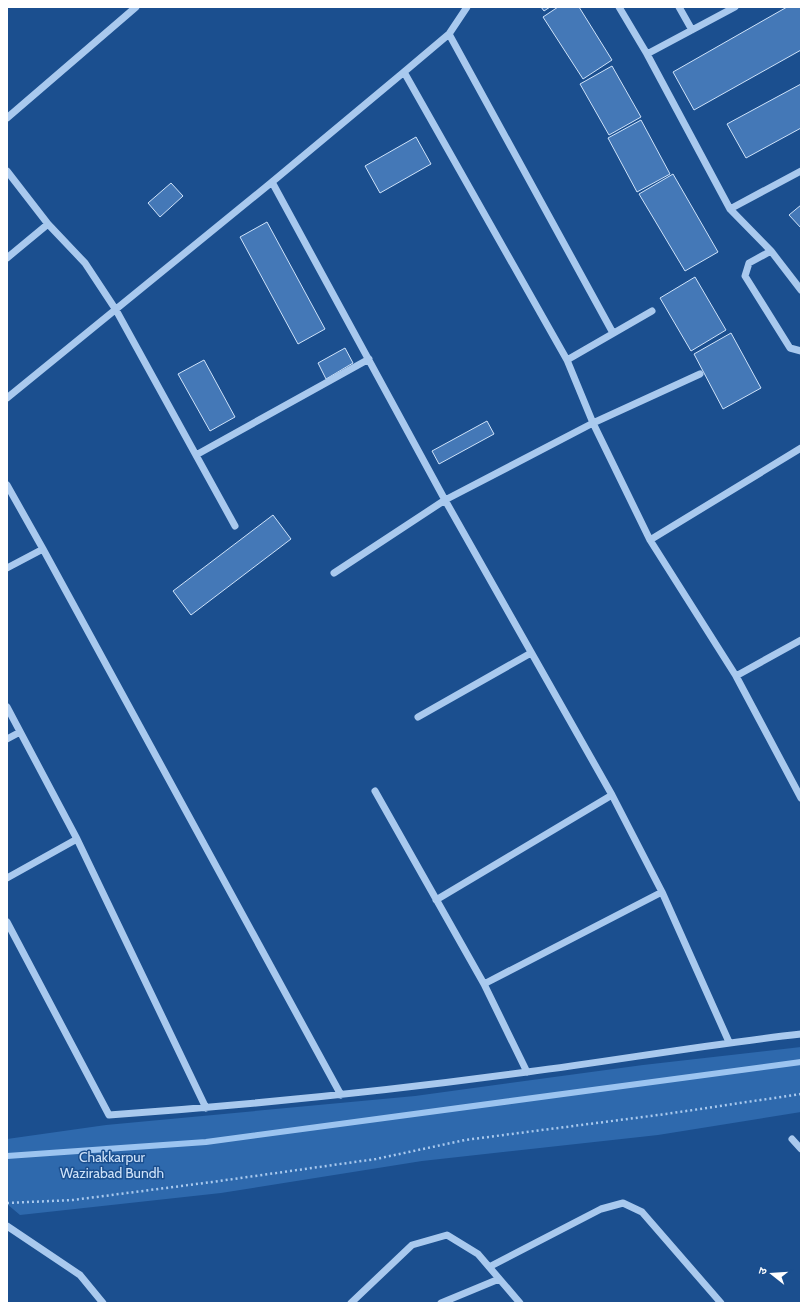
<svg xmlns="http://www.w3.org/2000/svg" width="808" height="1310" font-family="Cabin,'Noto Sans Devanagari',sans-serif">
	<rect width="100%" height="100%" fill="#1b4f8f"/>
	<path fill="#2e69ad" d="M801,1047V1112L658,1135L422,1161L221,1193L20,1215L7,1204V1139L106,1125L415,1096L643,1065Z"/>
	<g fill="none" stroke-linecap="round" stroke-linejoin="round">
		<path stroke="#9cc4f0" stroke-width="6" d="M7,1156L206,1142L801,1062"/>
	</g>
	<path fill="#4478b7" stroke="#cfe3fa" d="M541,7H550L544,11Z
		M558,7H579L612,60L583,79L543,17Z
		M787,7H801V50L694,110L673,72Z
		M612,66L641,117L609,135L580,84Z
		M801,84V128L746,158L727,124Z
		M641,120L670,174L637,192L608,138Z
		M416,137L431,164L380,193L365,166Z
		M673,174L718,252L685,271L639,194Z
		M171,183L183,196L160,217L148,203Z
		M801,205V228L789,215Z
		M267,222L325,329L298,344L240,237Z
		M695,277L726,330L691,351L660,298Z
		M731,333L761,388L723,409L694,354Z
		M345,348L353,363L326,379L318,363Z
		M204,360L235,417L210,431L178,374Z
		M487,421L494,434L439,464L432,451Z
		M273,515L291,539L191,615L173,591Z"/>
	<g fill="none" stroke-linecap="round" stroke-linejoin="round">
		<path stroke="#a9c9ee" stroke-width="2.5" stroke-dasharray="2 3" stroke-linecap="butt" d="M7,1203L73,1200L212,1182L376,1159L465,1140L666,1114L801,1094"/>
		<path stroke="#a9c9ee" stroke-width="7" d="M619,7L647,54L730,209L771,251L801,290
			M679,7L692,30
			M449,34L613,333
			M647,54L735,7
			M404,72L567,360L593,423L650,540L736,676L801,798
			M7,118L136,7
			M7,171L48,224L85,263L116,310L235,526
			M272,182L445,500L612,795L662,892L729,1042
			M730,209L801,171
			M771,251L749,263L745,276L790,348L801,351
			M7,258L48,224
			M567,360L652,311
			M7,398L272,182L404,72L449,34L467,7
			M196,455L369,359
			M7,485L43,549L341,1095
			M650,540L801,448
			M7,568L43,549
			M334,573L445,500L593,423L700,374
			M736,676L801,640
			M7,707L77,839L206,1108
			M418,717L531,653
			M7,739L20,732
			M375,791L484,984L527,1072
			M7,878L77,839
			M436,900L612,795
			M7,922L109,1115C249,1105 388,1091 527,1072C619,1060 709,1044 801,1034
			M484,984L662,892
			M792,1139L801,1149
			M7,1226L80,1275L103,1303
			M489,1267L601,1209L623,1203L642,1212L721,1303
			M351,1303L412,1245L447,1235L478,1254L520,1303
			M441,1303L499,1279"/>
	</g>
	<g text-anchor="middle" stroke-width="3" stroke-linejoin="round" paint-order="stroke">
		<g font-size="14" fill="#cfe3fa" stroke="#1b4f8f">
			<text x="112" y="1162">Chakkarpur<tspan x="112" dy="16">Wazirabad Bundh</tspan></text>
		</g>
	</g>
	<rect width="808" height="1310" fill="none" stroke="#ffffff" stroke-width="16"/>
	<g transform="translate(772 1274) rotate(287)" stroke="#1b4f8f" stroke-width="3" paint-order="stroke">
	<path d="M0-3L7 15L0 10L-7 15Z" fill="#ffffff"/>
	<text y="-6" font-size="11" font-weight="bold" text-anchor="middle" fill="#ffffff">उ</text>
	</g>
</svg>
